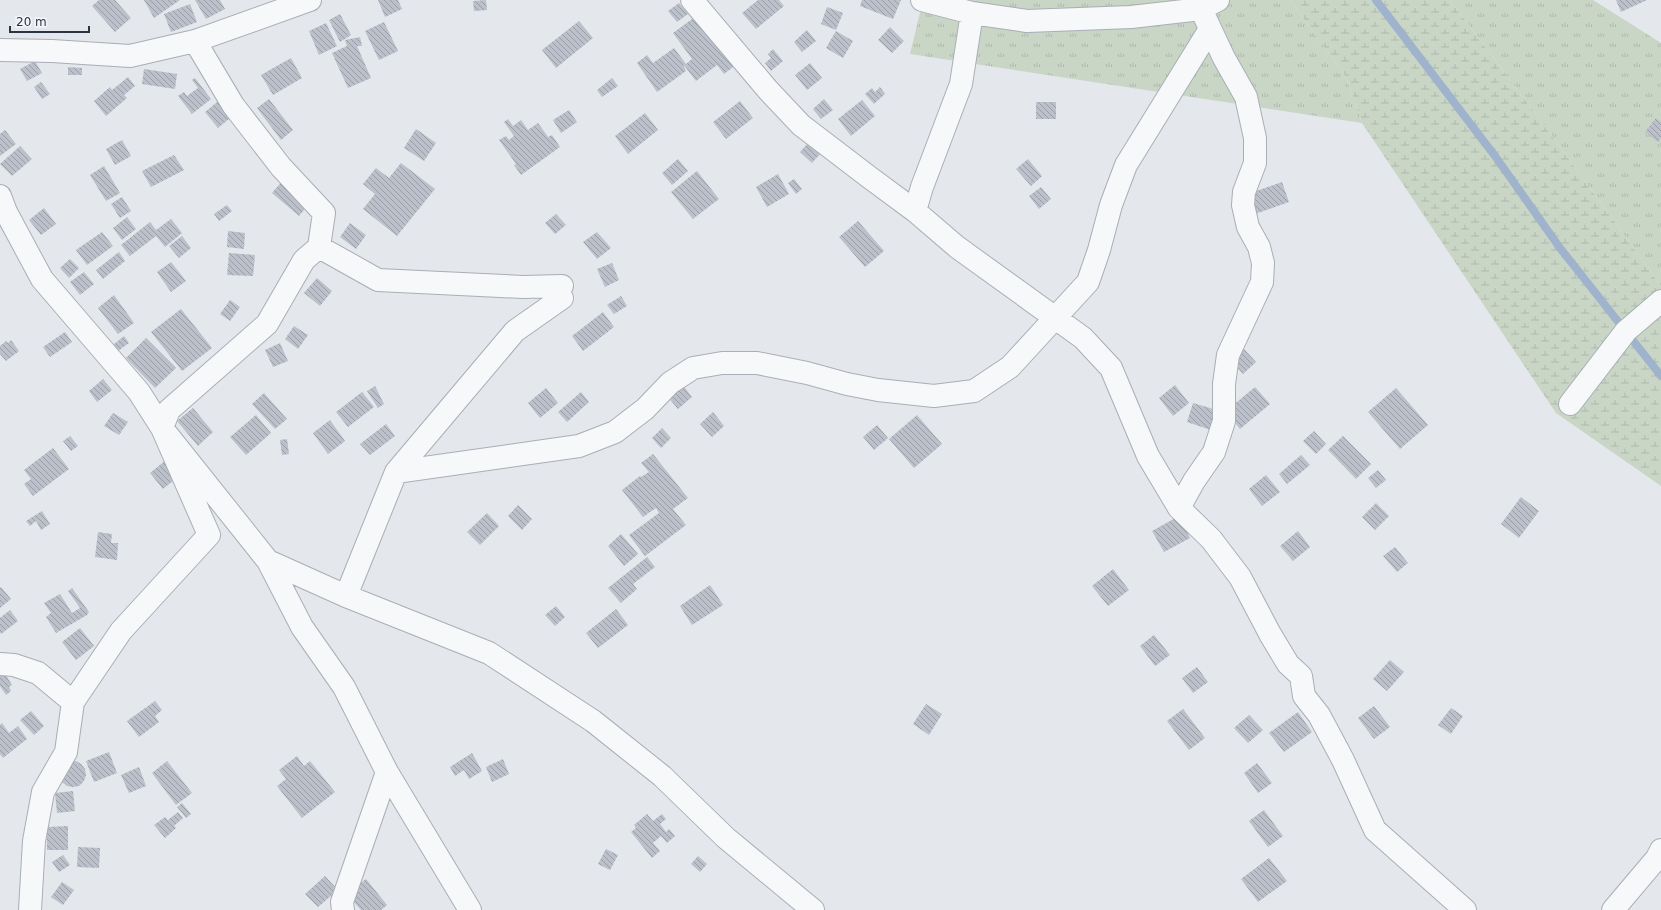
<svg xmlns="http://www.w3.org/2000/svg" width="1661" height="910" font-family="'DejaVu Sans',sans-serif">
	<defs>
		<pattern id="grass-tufts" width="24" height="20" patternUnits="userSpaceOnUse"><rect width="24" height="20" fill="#c9d6c5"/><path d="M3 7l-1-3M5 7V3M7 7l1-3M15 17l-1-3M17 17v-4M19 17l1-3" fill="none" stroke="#adb8ab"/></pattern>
		<pattern id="wetland-marsh" width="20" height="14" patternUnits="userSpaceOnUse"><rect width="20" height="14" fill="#c9d6c5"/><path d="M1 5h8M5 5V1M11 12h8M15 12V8" fill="none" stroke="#adb8ab"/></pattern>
		<pattern id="building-back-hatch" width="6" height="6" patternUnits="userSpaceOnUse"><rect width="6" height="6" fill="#bbc0ca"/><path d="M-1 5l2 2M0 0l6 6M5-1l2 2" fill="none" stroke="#989da6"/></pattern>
	</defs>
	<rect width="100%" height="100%" fill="#e4e7ec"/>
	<path fill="url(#grass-tufts)" d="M923,0H1290L1346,77L1362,123L910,54Z
		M1450,0H1593L1661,43V286L1564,152Z"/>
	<path fill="url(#wetland-marsh)" d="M1290,0H1450L1564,152L1661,286V486L1556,413L1362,123L1346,77Z"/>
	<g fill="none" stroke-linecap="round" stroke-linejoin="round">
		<path stroke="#9fb4cc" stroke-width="8" d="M1376,0L1495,156L1560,248L1661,376"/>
	</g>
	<path fill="url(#building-back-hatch)" d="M99,0H115L131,18L115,32L92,6Z
		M144,0H180L154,18Z
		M195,0H220L225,9L206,19Z
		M378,0H398L402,9L385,17Z
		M486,0L487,10L474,11L473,1Z
		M758,0H779L784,6L756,29L742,13Z
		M862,0H901L893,19L860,6Z
		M1616,0H1647L1621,12Z
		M679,3L688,14L677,22L668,11Z
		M190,4L197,22L171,32L164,14Z
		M827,7L843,13L836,30L821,24Z
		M340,14L351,35L340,42L329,20Z
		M699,14L737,64L724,74L717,65L696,81L683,64L686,71L657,92L637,63L647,55L653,63L674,48L686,64L692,59L673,33Z
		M579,21L593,38L556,68L542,50Z
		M384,22L398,51L379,60L365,31Z
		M326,23L337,46L319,55L309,31Z
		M890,27L904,41L892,53L878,40Z
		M807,30L816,41L802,52L794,42Z
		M836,31L853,41L843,58L826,48Z
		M360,37L362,46H357L371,78L348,88L332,53L347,46L345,40Z
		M773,49L783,61L771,71L765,63L771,58L768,54Z
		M291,58L302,78L273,95L261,75Z
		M35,61L42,73L27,81L20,69Z
		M810,63L822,78L807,90L795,75Z
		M68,67L82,68V75H68Z
		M144,69L177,74L175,89L142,84Z
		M128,77L135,86L124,95L127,98L106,116L94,101L110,87L112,90Z
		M195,78L211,99L192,114L178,96L184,92L187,96L198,88L192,80Z
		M612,78L618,86L602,97L597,90Z
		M41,82L50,94L42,99L34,87Z
		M880,87L885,94L874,104L865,94L872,88L875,92Z
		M222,98L235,114L218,128L205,112Z
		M269,99L293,130L281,140L257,108Z
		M824,99L833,110L821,119L813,109Z
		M862,100L875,116L851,136L838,119Z
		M740,101L753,118L726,139L713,122Z
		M1036,102H1056V119H1036Z
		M569,110L577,122L561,133L553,120Z
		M645,113L658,130L628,154L615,136Z
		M1656,118L1661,122V138L1658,142L1645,132Z
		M508,119L513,126L521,120L528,130L538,123L548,137L552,135L560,147L521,175L514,165L516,164L499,140L506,136L509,140L514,136L504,122Z
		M416,129L436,143L424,161L404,148Z
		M5,130L16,144L0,156V134Z
		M122,140L131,156L115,165L106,149Z
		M809,142L821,153L812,163L800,152Z
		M20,146L32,159L12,176L0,164Z
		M174,155L184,170L151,187L142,171Z
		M678,159L688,171L672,185L662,173Z
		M1028,159L1042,176L1031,186L1016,169Z
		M401,163L435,189L397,236L363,209L375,194L363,184L376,168L389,178Z
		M104,166L120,193L106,201L90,175Z
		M697,171L719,199L693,219L671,192Z
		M778,174L789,194L767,207L756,187Z
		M794,179L802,189L796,194L788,183Z
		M283,180L310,203L299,216L272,193Z
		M1282,182L1289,202L1255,214L1248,194Z
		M1041,187L1051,199L1039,209L1029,196Z
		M122,197L131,211L120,218L111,204Z
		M227,205L232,211L219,221L214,214Z
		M44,208L56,224L41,235L29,220Z
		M556,214L566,225L555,234L545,223Z
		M127,217L136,229L122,240L113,228Z
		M171,219L182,233L165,247L156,236L130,256L121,245L150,222L156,230Z
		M858,221L884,251L865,267L839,237Z
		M350,223L366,235L356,249L340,237Z
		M228,231L245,233L244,249L227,247Z
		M102,232L113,246L87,265L76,250Z
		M597,232L611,248L597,259L583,242Z
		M182,236L191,248L179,258L169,246Z
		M119,252L125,261L103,279L96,270Z
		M229,253L255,255L253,276L227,275Z
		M70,259L79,268L69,278L60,268Z
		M171,262L186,281L171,292L157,272Z
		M612,263L619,280L605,287L597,269Z
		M84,272L94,284L80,295L70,282Z
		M317,278L332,291L320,306L304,293Z
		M114,295L134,323L118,334L98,308Z
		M621,296L627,306L614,314L607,305Z
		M230,300L240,307L230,321L220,314Z
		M181,309L212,348L182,371L151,332Z
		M603,312L614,327L583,351L572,336Z
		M294,326L308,335L298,349L285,339Z
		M65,332L72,342L50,357L43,347Z
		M124,336L129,343L118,351L113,345Z
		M146,338L176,368L155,388L126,358Z
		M11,340L19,351L6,361L0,354V346L6,341L8,343Z
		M280,343L288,361L273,367L265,350Z
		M1244,349L1256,362L1243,374L1231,361Z
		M103,379L112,390L97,402L89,391Z
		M682,384L692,397L678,409L667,396Z
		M1175,385L1189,403L1173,416L1159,398Z
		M375,386L384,404L378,408L367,391Z
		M1255,387L1270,404L1240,429L1226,411Z
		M546,388L558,403L540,418L528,403Z
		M1396,388L1428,425L1400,449L1368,412Z
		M362,392L374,407L348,427L336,412Z
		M581,392L589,402L567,422L558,412Z
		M264,393L287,419L275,429L252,404Z
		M1193,403L1220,411L1214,431L1187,422Z
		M193,408L213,432L198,446L177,421Z
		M713,412L724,426L712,437L700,424Z
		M113,413L128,422L119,435L104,426Z
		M256,415L271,433L246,455L230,437Z
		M917,415L942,444L914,468L889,439Z
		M330,420L345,441L328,454L313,433Z
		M386,424L395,436L370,455L360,444Z
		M877,425L888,438L874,450L863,437Z
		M662,428L671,438L661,448L652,438Z
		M1314,431L1326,444L1316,454L1303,441Z
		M70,436L78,446L71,451L63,441Z
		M1343,436L1371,464L1356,479L1328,450Z
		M287,439L289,454L282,455L280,440Z
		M53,448L69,469L33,496L24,484L31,479L24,470Z
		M653,454L688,498L673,509L686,525L645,556L629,535L659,513L656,508L643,517L622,490L640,476L641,477L649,472L641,463Z
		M1301,455L1310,465L1287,484L1279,474Z
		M166,460L179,476L163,489L150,473Z
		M1378,470L1386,480L1376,488L1368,478Z
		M1266,475L1280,492L1262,506L1249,489Z
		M1521,497L1539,511L1519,538L1501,524Z
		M1376,503L1389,516L1375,530L1362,517Z
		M518,505L532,519L522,530L508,516Z
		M42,511L50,524L41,530L36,521L30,526L26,521Z
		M487,513L499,526L480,545L467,532Z
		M1179,516L1190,538L1164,552L1152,531Z
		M1298,531L1310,547L1293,561L1280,546Z
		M98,532L112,534L111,543H118L117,560L95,557Z
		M621,534L638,554L624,566L608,546Z
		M1395,547L1408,563L1397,572L1383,556Z
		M647,557L655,567L633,584L637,589L621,603L608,588Z
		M1113,569L1129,590L1108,606L1092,586Z
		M710,585L723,605L692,625L680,606Z
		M1,587L11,599L0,608V588Z
		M72,588L89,612L87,615L56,633L46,617L51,613L44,603L60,594L72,613L80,608L68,591Z
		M556,606L565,617L555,626L545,615Z
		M616,609L628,625L598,648L586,633Z
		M10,610L18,621L1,634L0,632V618Z
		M80,628L94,646L76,660L62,642Z
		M1154,635L1170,655L1155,666L1140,646Z
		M1390,660L1404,672L1387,691L1373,679Z
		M1197,667L1208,682L1193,693L1182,678Z
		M4,672L12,685L9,687L11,691L6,695L0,686V675Z
		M155,701L162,710L155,716L159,722L139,737L127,721Z
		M926,704L942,714L929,735L913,724Z
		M1374,706L1390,727L1374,739L1358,718Z
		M1451,708L1463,716L1451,734L1438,725Z
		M1183,709L1205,738L1189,750L1167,721Z
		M31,711L44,726L34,735L20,720Z
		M1298,712L1312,732L1284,752L1269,733Z
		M1249,715L1263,730L1248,743L1234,728Z
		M2,723L9,733L18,726L27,739L3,758L0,754V725Z
		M109,752L117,773L94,782L86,761Z
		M472,753L482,771L469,779L464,770L455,776L450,767Z
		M297,756L304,766L310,761L335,792L302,818L277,786L286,779L279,770Z
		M503,759L509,774L492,782L486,767Z
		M70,761H76L81,764L85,769L86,775L84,781L79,786L73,787L67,786L62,782Z
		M167,761L192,793L176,805L152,773Z
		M1257,763L1272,783L1258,793L1244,773Z
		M139,767L146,786L129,793L121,775Z
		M73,791L75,811L57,813L55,793Z
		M182,803L191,814L186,818L177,807Z
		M1264,810L1283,836L1268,847L1249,821Z
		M178,812L183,818L174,826L176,828L165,838L154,825L165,817L168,820Z
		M647,814L653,821L662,814L666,819L660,824L666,832L669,829L675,836L667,843L661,836L653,843L660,851L652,858L631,832L636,828L634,825Z
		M68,826V850H47V827Z
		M78,847L100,848L99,868L77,867Z
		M606,849L618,855L610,870L598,864Z
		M63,855L70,865L59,872L52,862Z
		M698,856L707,864L700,872L691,864Z
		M1269,858L1287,881L1258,902L1241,879Z
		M325,876L338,890L318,907L305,894Z
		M366,879L387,905L381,910H361L347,894Z
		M62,882L74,890L63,905L51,897Z"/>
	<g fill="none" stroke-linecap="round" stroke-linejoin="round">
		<g stroke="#a9aeb7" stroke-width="24">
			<path id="street" d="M692,0L768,90L801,125L869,177L915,211L957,247L1083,338L1111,368L1148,456L1179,508L1211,539L1240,577L1270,634L1288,664L1301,676L1304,696L1319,715L1343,760L1375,830L1465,910
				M922,0L972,13L1027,21L1131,17L1201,9L1218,0
				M195,41L233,105L281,167L324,213L319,247
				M0,50L52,51L130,56L195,41L310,0
				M0,196L6,212L42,279L139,392L162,428L268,561L346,596L489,653L593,721L662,776L726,838L813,910
				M915,211L922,187L961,84L972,13
				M1570,404L1626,331L1661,301
				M396,472L579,446L615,432L645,409L670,383L693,368L722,363H757L807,373L847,384L878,390L934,396L974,391L1010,367L1088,282L1099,250L1111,205L1126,165L1210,29
				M1179,508L1194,481L1214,452L1224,421V384L1228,355L1262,282L1263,263L1259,247L1248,227L1243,205L1244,192L1255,163V138L1246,97L1224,58L1201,9
				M268,561L302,627L344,687L387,772L470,910
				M346,596L396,472L515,331L562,298
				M0,664L14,665L38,673L73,702
				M30,910L34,841L43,792L66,752L73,702L121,631L209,535L162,428L169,410L267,324L304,260L319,247L378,280L523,287L562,286
				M343,910L342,902L387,772
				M1613,910L1657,858L1661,850"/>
		</g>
		<use href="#street" stroke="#f7f8fa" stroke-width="22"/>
	</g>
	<path d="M10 26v6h79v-6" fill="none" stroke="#2b3445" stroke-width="2"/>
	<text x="16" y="26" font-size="12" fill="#2b3445" stroke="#f4f6f9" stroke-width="3" paint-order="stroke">20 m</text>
</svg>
